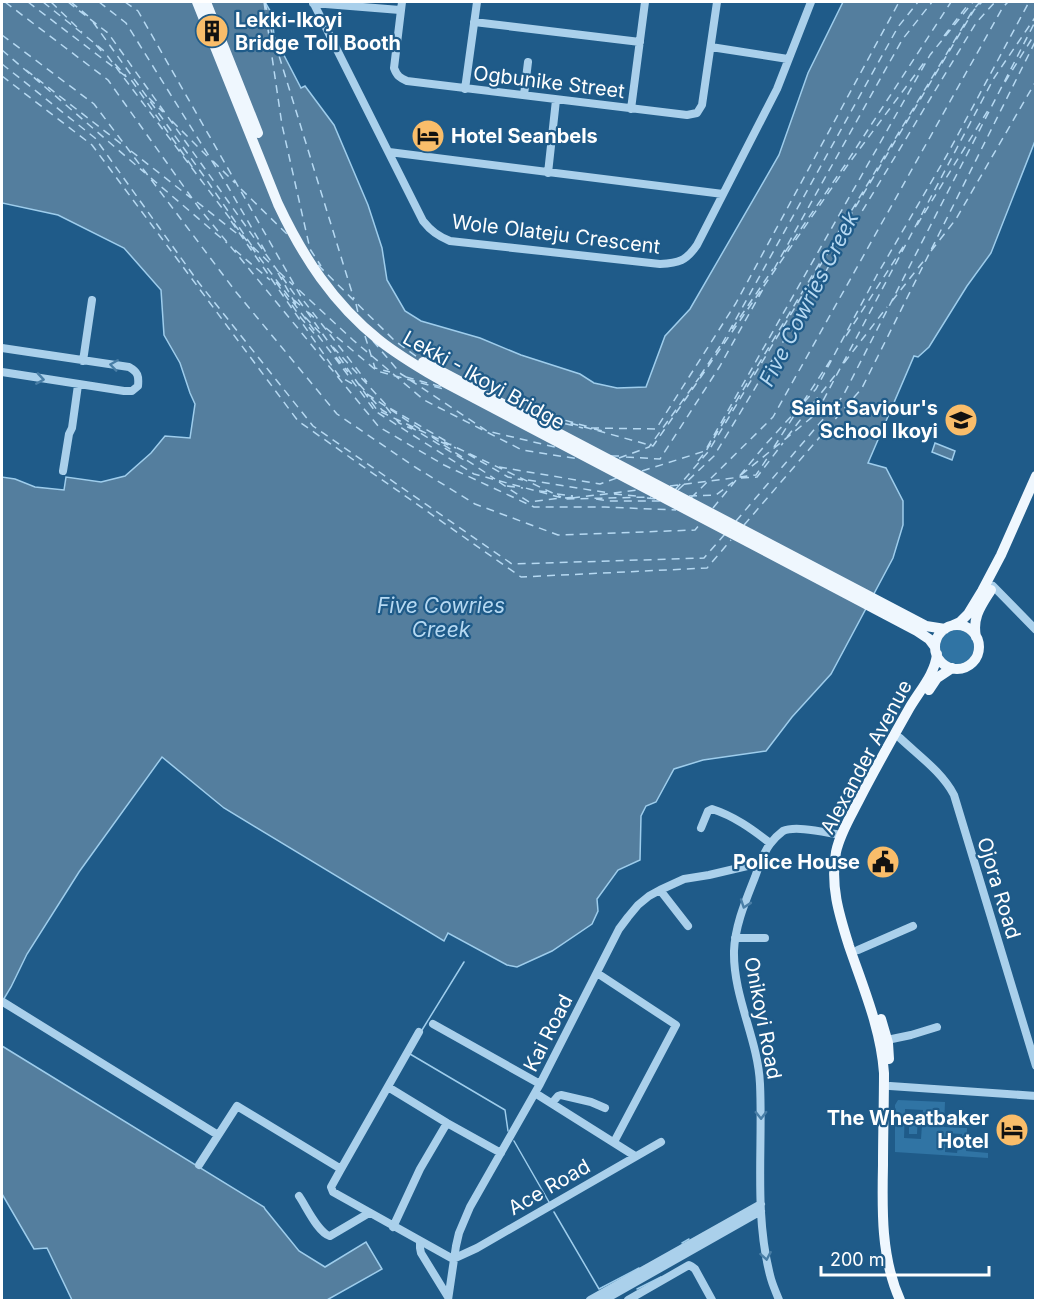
<svg xmlns="http://www.w3.org/2000/svg" width="1037" height="1302" font-family="Inter,sans-serif">
	<rect width="100%" height="100%" fill="#1f5b89"/>
	<path fill="#3074a4" fill-rule="evenodd" d="M940 647a17 17 0 1 1 34 0a17 17 0 1 1-34 0Z
		M898,1100L945,1102L944,1127L967,1128L966,1151L988,1153V1158L895,1152V1105ZM905,1109L923,1110L921,1139L904,1138ZM946,1133L962,1134L961,1146L958,1147L957,1153L945,1152Z
		M909,1114H918L917,1134H909Z"/>
	<path fill="#547e9e" stroke="#9ecdec" stroke-width="1.5" d="M2,2H265L272,14L274,36L301,88L305,86L334,125L368,205L382,248L387,280L405,311L421,321L480,338L521,355L580,374L594,383L617,388L646,387L665,336L690,309L779,155L808,73L843,2H1035V141L991,253L967,286L929,347L918,357L914,356L868,463L886,468L903,501V525L893,558L831,674L792,717L766,751L703,760L674,769L656,802L646,806L641,816L640,860L618,870L597,899L598,911L592,924L552,951L517,967L507,965L448,933L444,941L224,808L162,757L79,872L27,954L11,987L2,1002V477L15,479L35,487L64,490L66,477L101,482L125,476L151,453L165,436L190,438L195,404L190,393L180,363L164,335L161,290L124,248L58,215L2,203Z
		M935,443L955,451L952,460L932,452Z
		M2,1046L264,1207L265,1209L299,1251L325,1267L366,1242L382,1269L327,1300H72L47,1248L34,1249L2,1194Z"/>
	<g fill="none" stroke-linecap="round" stroke-linejoin="round">
		<path stroke="#9ecdec" stroke-width="1.5" d="M422,1030L464,962
			M410,1054L505,1110L508,1131
			M514,1141L549,1202
			M554,1212L599,1289L639,1268
			M682,1243L689,1239
			M637,1289L661,1277"/>
		<path stroke="#b6d9f2" stroke-width="1.5" stroke-dasharray="8 6" stroke-linecap="butt" d="M5,2L108,80L199,208L379,427L444,465L534,507H605L676,510
			M28,2L116,69
			M43,2L103,50L375,411L474,474L566,499L651,497
			M51,2L82,32
			M68,2L108,33L377,410L561,497
			M71,2L88,16
			M99,2L126,23L227,185L268,256
			M125,2L138,11L303,300L367,382
			M264,2L282,125L310,249L321,266
			M265,2L272,33L354,299
			M93,22L206,179L252,246
			M2,35L94,104L236,292L337,414L415,467L475,504L558,535L695,530L701,523
			M944,36L970,2
			M96,45L105,55
			M2,50L145,173
			M2,64L95,138L199,283L313,426L512,564L704,558L725,534
			M115,64L126,76
			M26,70L124,146
			M120,72L132,81L193,168
			M2,76L92,145L298,421L521,577L707,568L731,540
			M1005,82L1036,32
			M149,98L163,112
			M172,121L207,156
			M131,151L191,198
			M213,161L235,183
			M151,178L227,243
			M241,189L289,236
			M197,202L240,236
			M231,221L339,376L356,386
			M917,225L990,107
			M253,247L274,267
			M235,250L270,280
			M931,251L956,219L1036,81
			M785,252L845,165L951,2
			M318,265L395,341L420,359
			M774,269L902,40L932,2
			M279,272L293,285
			M278,273L298,308
			M276,282L301,318L318,338
			M299,290L353,340L424,400L522,450L579,459
			M294,300L302,307
			M892,301L926,258
			M356,304L359,317
			M308,312L318,321
			M305,317L324,337
			M326,328L377,371L447,390
			M732,329L773,269
			M365,336L375,368L390,372
			M846,336L905,244
			M373,341L401,374L406,377
			M722,344L898,27L918,2
			M333,347L388,407L451,444
			M336,357L348,372
			M844,363L887,307
			M700,376L722,343
			M406,377L442,387
			M410,380L487,431L559,448
			M359,384L368,394
			M367,394L420,429
			M371,398L382,410L392,416
			M803,402L832,358
			M386,407L393,416
			M525,409L589,427
			M530,412L653,446L847,166L926,60
			M538,417L583,428
			M396,419L399,423L412,429
			M409,426L464,460
			M591,428L656,429L736,303L899,2
			M594,429L607,432
			M432,437L495,479
			M787,437L836,374
			M441,442L456,448
			M774,447L797,411
			M468,454L508,477L523,480
			M611,456H621
			M626,457L660,459L720,366L763,289
			M619,458L649,447L699,378
			M698,461L706,451L973,10L980,2
			M499,467L600,484L617,478
			M642,471L705,451L930,55L973,2
			M741,475L816,414L994,78L1036,16
			M741,478L757,477L783,443
			M528,480L609,493
			M499,482L529,502L561,498
			M507,486L523,488
			M670,486L756,475L770,454
			M675,490L708,452L974,10L982,2
			M678,490L714,456L976,23L995,2
			M539,491L549,492
			M557,494L573,496
			M614,494L636,496
			M689,496L716,495L733,482
			M565,498L575,497
			M572,498L638,490
			M647,498L657,499
			M691,498L773,417L1003,7L1008,2
			M596,499L608,501H660
			M713,508L766,444L816,389L877,275L947,155L1029,2
			M736,521L843,396L1036,20
			M744,525L862,388L1036,40"/>
		<path stroke="#aad0eb" stroke-width="8" d="M313,2L423,221C431,231 438,236 450,241L660,264C679,263 686,261 697,245L777,89L811,2
			M402,2L394,68C397,76 400,78 407,81L687,115L697,113L702,105L717,2
			M313,3L400,10
			M474,22L640,42
			M711,47L788,59
			M465,89L477,2
			M524,95L528,62
			M631,109L645,2
			M389,152L723,194
			M548,173L556,100
			M2,348L129,367C138,372 139,376 138,386L132,391H124L2,372
			M83,361L92,300
			M63,471L69,434L72,428L78,385
			M993,586L1036,630
			M900,738C919,756 942,772 954,795L1036,1066
			M701,828L708,811L712,809C734,816 752,829 770,843
			M660,890L688,926
			M735,938H765
			M858,950L913,926
			M597,973L676,1025L614,1142
			M3,1002L218,1135
			M433,1024L540,1084
			M419,1032L341,1169L331,1187L333,1192L453,1259L477,1248L661,1142
			M887,1040L911,1035L937,1027
			M890,1086L1036,1096
			M388,1087L447,1123L501,1153
			M535,1093L635,1156
			M552,1103L558,1096L561,1095L591,1102L605,1108
			M199,1165L237,1106L341,1169
			M299,1196C306,1206 318,1233 330,1236L369,1213
			M393,1227L420,1169L447,1123
			M420,1241V1248L421,1253L448,1297
			M448,1300L456,1246L459,1233L470,1207L540,1084L619,929L628,917L638,905L649,896L660,890L684,879L709,875L760,863
			M590,1300L761,1204
			M604,1300L761,1211
			M628,1300L689,1265L691,1266L695,1269L712,1300
			M779,1300C776,1292 772,1284 770,1275C754,1213 763,1147 760,1084C758,1039 733,997 734,951C735,925 746,900 755,877C759,866 763,853 770,844C773,840 779,834 783,831C796,825 827,833 842,835"/>
		<path stroke="#eff7fe" stroke-width="10" d="M197,2L278,204C303,257 333,303 379,340C399,356 420,368 442,381L917,631L929,639L935,647
			M206,2L258,133
			M423,362L926,626L945,629
			M935 647a22 22 0 1 1 44 0a22 22 0 1 1-44 0Z
			M951,626L960,622L968,614L982,591L1001,555L1036,476
			M976,637C972,617 981,606 991,590
			M929,690L937,678L952,668
			M881,1019L888,1043L889,1059
			M900,1300C881,1258 882,1210 883,1165C883,1134 884,1103 884,1073C881,1029 863,987 849,946C839,914 830,886 836,852C840,833 851,816 860,798C876,767 893,737 910,707C920,690 935,674 937,654"/>
	</g>
	<defs><path id="oneway-chevron" d="M-2-3.5L2.5 0L-2 3.5" fill="none" stroke-width="1.6" stroke-linecap="round" stroke-linejoin="round" transform="scale(1.5)"/></defs>
	<g stroke="#497ea6">
		<use href="#oneway-chevron" transform="translate(114 365) rotate(-172)"/>
		<use href="#oneway-chevron" transform="translate(40 379) rotate(9)"/>
		<use href="#oneway-chevron" transform="translate(745 904) rotate(109)"/>
		<use href="#oneway-chevron" transform="translate(761 1115) rotate(89)"/>
		<use href="#oneway-chevron" transform="translate(766 1256) rotate(80)"/>
	</g>
	<defs>
		<g id="building-disc" transform="scale(1.725)"><circle r="9.5" fill="#f9bd6a" stroke="#1f5b89"/><path d="M-4-6H4V6H1V3H-1V6H-4ZM-2.5-4.3h1.7v1.8h-1.7ZM.8-4.3h1.7v1.8H.8ZM-2.5-1h1.7V.8h-1.7ZM.8-1h1.7V.8H.8Z" fill="#111"/></g>
		<g id="hotel-disc" transform="scale(1.725)"><circle r="9.5" fill="#f9bd6a" stroke="#1f5b89"/><path d="M-6-4.5h1.5V1H6V5H4.5V3h-9V5H-6ZM-4 0a1.8 1.8 0 1 1 3.6 0ZM.5 0V-2.5h3Q6-2.5 6 0Z" fill="#111"/></g>
		<g id="school-disc" transform="scale(1.725)"><circle r="9.5" fill="#f9bd6a" stroke="#1f5b89"/><path d="M0-5L7-2L0 1L-7-2ZM-4 1L0 2.5L4 1V4Q0 6-4 4Z" fill="#111"/></g>
		<g id="civic-disc" transform="scale(1.725)"><circle r="9.5" fill="#f9bd6a" stroke="#1f5b89"/><path d="M-.6-6.5H3V-4.5H.6V-3L4-1V1h2V6H-6V1h2V-1L-.6-3ZM-1.2 2.5V6h2.4V2.5Z" fill="#111"/></g>
	</defs>
	<g fill-rule="evenodd">
		<use href="#building-disc" x="212" y="31"/>
		<use href="#hotel-disc" x="428" y="136"/>
		<use href="#school-disc" x="961" y="420"/>
		<use href="#civic-disc" x="883" y="862"/>
		<use href="#hotel-disc" x="1012" y="1130"/>
	</g>
	<g text-anchor="middle" stroke-width="4.5" stroke-linejoin="round" paint-order="stroke">
		<g font-size="20" font-weight="bold" fill="#fff" stroke="#1f5b89" text-anchor="end">
			<text x="235" y="27" text-anchor="start">Lekki-Ikoyi<tspan x="235" dy="23">Bridge Toll Booth</tspan></text>
			<text x="451" y="143" text-anchor="start">Hotel Seanbels</text>
			<text x="938" y="415">Saint Saviour's<tspan x="938" dy="23">School Ikoyi</tspan></text>
			<text x="860" y="869">Police House</text>
			<text x="989" y="1125">The Wheatbaker<tspan x="989" dy="23">Hotel</tspan></text>
		</g>
		<g font-size="20" fill="#fff" stroke="#1f5b89">
			<text transform="translate(549 82) rotate(7)" y="7">Ogbunike Street</text>
			<text transform="translate(556 234) rotate(7)" y="7">Wole Olateju Crescent</text>
			<text transform="translate(484 380) rotate(29)" y="7">Lekki - Ikoyi Bridge</text>
			<text transform="translate(866 757) rotate(-62)" y="7">Alexander Avenue</text>
			<text transform="translate(999 888) rotate(73)" y="7">Ojora Road</text>
			<text transform="translate(763 1018) rotate(79)" y="7">Onikoyi Road</text>
			<text transform="translate(548 1033) rotate(-63)" y="7">Kai Road</text>
			<text transform="translate(549 1187) rotate(-30)" y="7">Ace Road</text>
		</g>
		<g font-size="21" font-style="italic" fill="#b6d9f2" stroke="#1f5b89">
			<text transform="translate(809 299) rotate(-63)" y="7">Five Cowries Creek</text>
			<text x="441" y="613">Five Cowries<tspan x="441" dy="24">Creek</tspan></text>
		</g>
	</g>
	<rect width="1037" height="1302" fill="none" stroke="#ffffff" stroke-width="6"/>
	<path d="M821 1266v9h168v-9" fill="none" stroke="#ffffff" stroke-width="3"/>
	<text x="830" y="1266" font-size="18" fill="#ffffff" stroke="#1f5b89" stroke-width="4.5" paint-order="stroke">200 m</text>
</svg>
